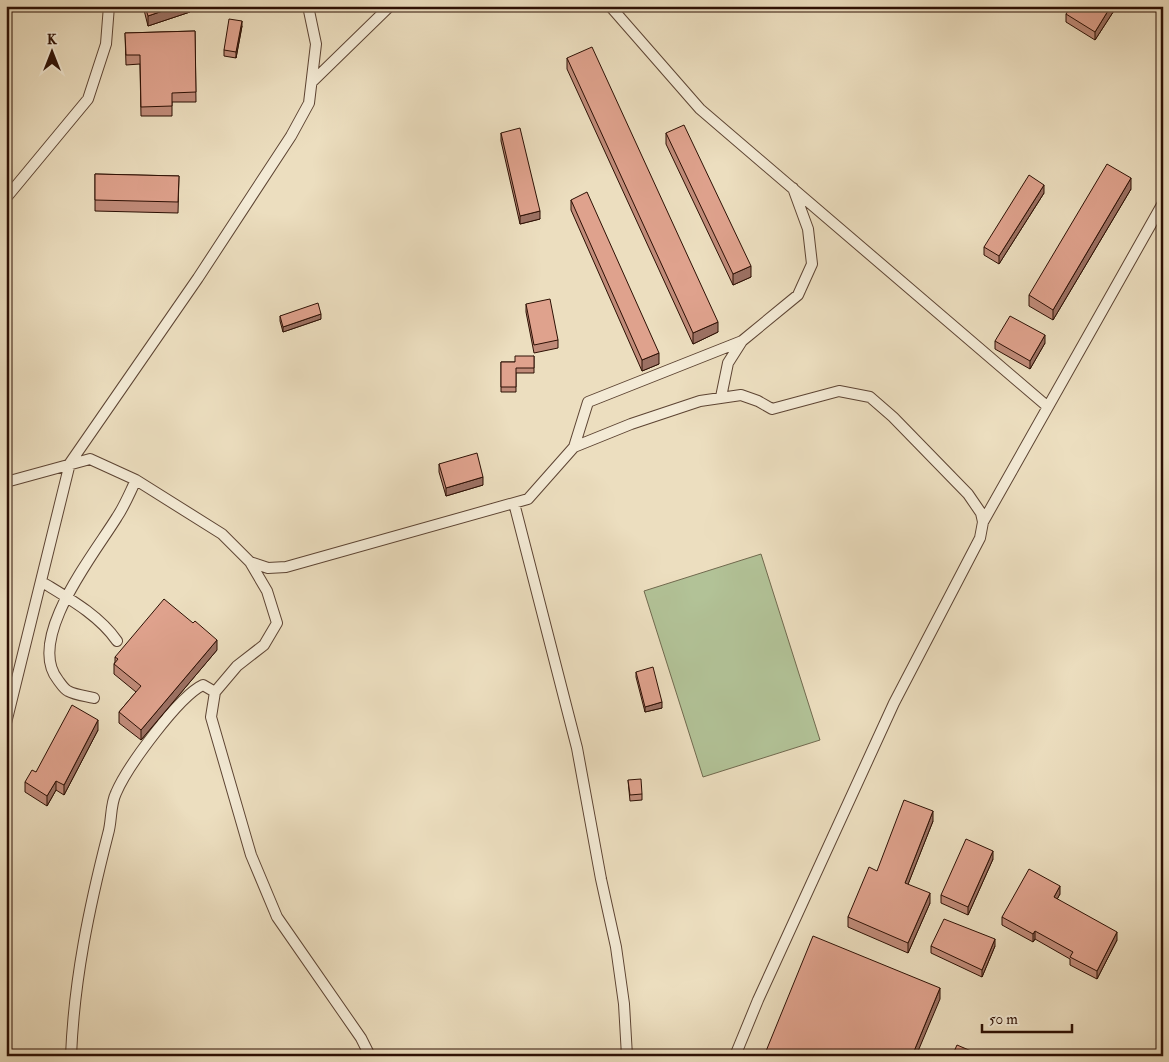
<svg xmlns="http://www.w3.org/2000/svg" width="1169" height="1062" font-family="'IM FELL Double Pica',serif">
	<rect width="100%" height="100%" fill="#ecdebf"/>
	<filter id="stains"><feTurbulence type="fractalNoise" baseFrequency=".004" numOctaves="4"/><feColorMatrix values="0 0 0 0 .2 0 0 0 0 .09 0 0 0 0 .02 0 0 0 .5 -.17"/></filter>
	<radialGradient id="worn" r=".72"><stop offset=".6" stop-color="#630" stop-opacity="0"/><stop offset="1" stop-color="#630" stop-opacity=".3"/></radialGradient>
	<path fill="#b2c297" stroke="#70694e" d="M761,554L820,740L703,777L644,591Z"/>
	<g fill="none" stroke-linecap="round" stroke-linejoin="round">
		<g stroke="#5d4433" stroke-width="12">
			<path id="street" d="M610,6L700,109L1048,407
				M312,82L390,6
				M6,198L88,99L106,44L109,6
				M721,397L728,363L742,341
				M574,447L588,402L742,341L798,295L812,264L808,229L793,188
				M6,482L90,459L136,480L222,534L250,562L267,591L277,623L264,645L237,666L215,692L211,717L251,855L277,917L361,1038L370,1056
				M514,503L577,748L601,879L616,947L624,1004L627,1056
				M983,522L1163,203
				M250,562L268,568L286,567L528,499L574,447L631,424L700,401L741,395L758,401L772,409L839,391L870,397L893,417L968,494L981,513L983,522L980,538L894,703L758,1000L735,1056
				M42,582C68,598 99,615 117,641
				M94,698C86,696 75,695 68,691C64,689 61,684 58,680C25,639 95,553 117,517C125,505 130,492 136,480
				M6,723L70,463L198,278L291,136L309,103L316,44L308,6
				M71,1056C74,980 89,908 108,834C112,821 110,805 116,793C127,767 179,696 203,685L215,692"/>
		</g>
		<use href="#street" stroke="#f3ead5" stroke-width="10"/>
	</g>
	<path fill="#c08b79" stroke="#2d1004" d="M143,6H190V12L148,26Z
		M1117,6L1095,40L1066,22V14Z
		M242,26L236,58L224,56V50Z
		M195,31L196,102H172V116H141L140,67V64L126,65L125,33Z
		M567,58L718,332L693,344L567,69Z
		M501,133L540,219L520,224L501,141Z
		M666,133L751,277L733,285L666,144Z
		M95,174L179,176L178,213L95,211Z
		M1131,189L1053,320L1029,306V295Z
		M1044,193L999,264L984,255V247Z
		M571,200L659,364L642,371L571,210Z
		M526,304L558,340V348L534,353L526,312Z
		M280,316L321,319L283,332L280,321Z
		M995,341L1045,343L1030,369L995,349Z
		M534,356V373H516V392H501V362H515Z
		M439,464L483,485L446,496L439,472Z
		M217,650L141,740L119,723V712L136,692L114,674V664L115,662V657Z
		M636,672L662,708L645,712L636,677Z
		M98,730L64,795L56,790L47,806L25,792V782L36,772Z
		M628,780L642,794V800L630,801Z
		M933,821L908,884L930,903L908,953L848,927V917L877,871Z
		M993,859L968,915L941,903V895Z
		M1060,894L1057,899L1117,940L1097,979L1070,965V959L1035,939L1033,942L1002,925V917Z
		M931,946H995L982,977L931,953Z"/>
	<path fill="#9c7163" stroke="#2d1004" d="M177,6H190V12L148,26V16Z
		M1111,6H1117L1095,40V32Z
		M242,21V26L236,58V52Z
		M1131,178V189L1053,320V310Z
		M1044,185V193L999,264V256Z
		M540,211V219L520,224V216Z
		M751,266V277L733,285V274Z
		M321,314V319L283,332V327Z
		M718,322V332L693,344V333Z
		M1045,335V343L1030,369V361Z
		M659,353V364L642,371V360Z
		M483,477V485L446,496V488Z
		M217,640V650L141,740V730Z
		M662,702V708L645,712V707Z
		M98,720V730L64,795V785Z
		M56,781V790L47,806V796Z
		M933,811V821L905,892V883Z
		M993,851V859L968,915V907Z
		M1060,886V894L1054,905V897Z
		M930,893V903L908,953V943Z
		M1035,931V939L1033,942V934Z
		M1117,932V940L1097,979V971Z
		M995,939V946L982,977V970Z
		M940,988V999L916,1056H912Z"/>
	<path fill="#dfa28d" stroke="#2d1004" d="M145,6H177L148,16Z
		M1071,6H1111L1095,32L1066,14Z
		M229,19L242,21L236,52L224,50Z
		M195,31L196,92L172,93V106L141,107L140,57V55H126L125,33Z
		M592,47L718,322L693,333L567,58Z
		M684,125L751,266L733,274L666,133Z
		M520,128L540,211L520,216L501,133Z
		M1107,164L1131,178L1053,310L1029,295Z
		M95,174L179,176L178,202L95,200Z
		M1029,175L1044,185L999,256L984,247Z
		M587,192L659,353L642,360L571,200Z
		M550,299L558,340L534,345L526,304Z
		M318,303L321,314L283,327L280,316Z
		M1010,316L1045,335L1030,361L995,341Z
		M515,356H534V368H516V387H501V362H515Z
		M477,453L483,477L446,488L439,464Z
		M164,599L193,623L195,621L217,640L141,730L119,712L141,686L114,664L118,659L115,657Z
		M653,667L662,702L645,707L636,672Z
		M72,705L98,720L64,785L56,781L47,796L25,782L32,770L36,772Z
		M641,779L642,794L630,795L628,780Z
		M904,800L933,811L905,883L930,893L908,943L848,917L869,867L877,871Z
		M966,839L993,851L968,907L941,895Z
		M1029,869L1060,886L1054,897L1117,932L1097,971L1070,957L1073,952L1035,931L1033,934L1002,917Z
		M944,919L995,939L982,970L931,946Z
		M813,936L940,988L912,1056H764Z
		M957,1045L983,1056H952Z"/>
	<rect width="1169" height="1062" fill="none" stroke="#ecdebf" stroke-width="25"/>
	<rect x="8" y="8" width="1154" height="1047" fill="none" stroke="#2d1004" stroke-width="2.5"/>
	<rect x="12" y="12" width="1144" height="1037" fill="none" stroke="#2d1004"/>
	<g transform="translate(52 52)" stroke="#f3ead5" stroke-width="4" paint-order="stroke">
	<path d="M0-4L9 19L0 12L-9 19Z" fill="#2d1004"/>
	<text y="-8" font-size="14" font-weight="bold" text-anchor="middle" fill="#2d1004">K</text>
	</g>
	<path d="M982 1024v8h90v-8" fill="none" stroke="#2d1004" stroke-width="2.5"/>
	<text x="989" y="1024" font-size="15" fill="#2d1004" stroke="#f3ead5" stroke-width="4" paint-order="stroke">50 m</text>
	<rect width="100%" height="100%" filter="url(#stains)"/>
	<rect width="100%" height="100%" fill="url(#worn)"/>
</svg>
